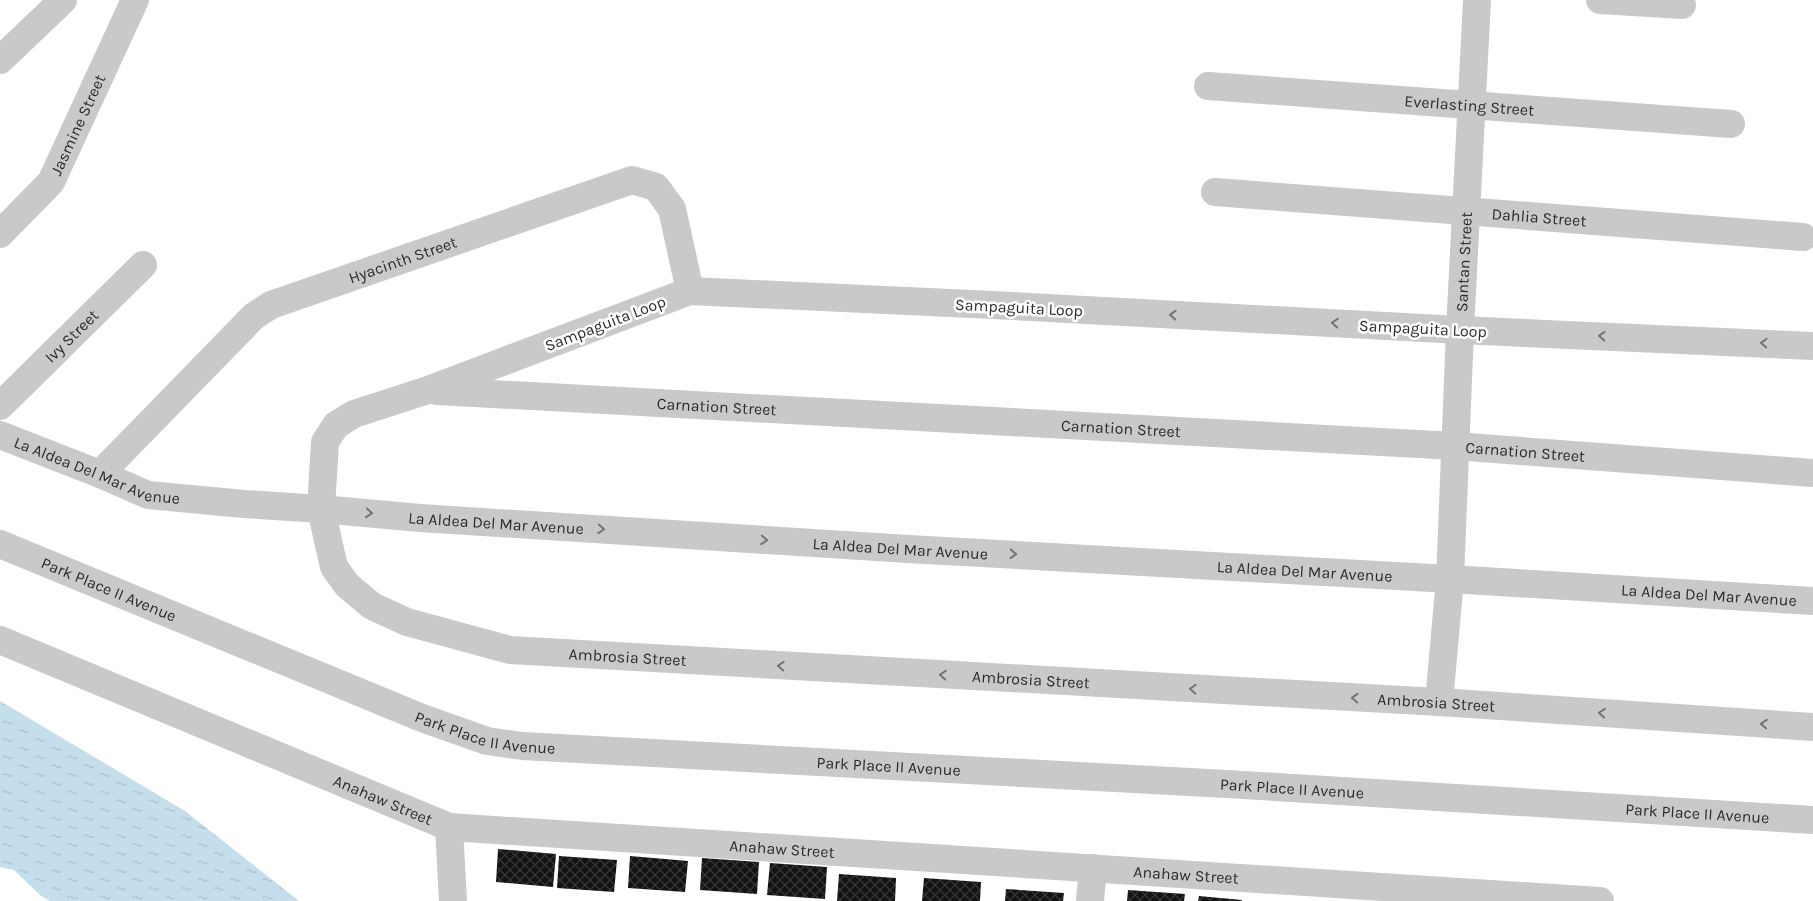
<svg xmlns="http://www.w3.org/2000/svg" width="1813" height="901" font-family="Karla,sans-serif">
	<defs>
		<pattern id="water-ripples" width="26" height="14" patternUnits="userSpaceOnUse" patternTransform="scale(1.25)"><rect width="26" height="14" fill="#c4deec"/><path d="M2 4q2-2 4 0t4 0M15 11q2-2 4 0t4 0" fill="none" stroke="#a9bfcb"/></pattern>
		<pattern id="building-cross-hatch" width="8" height="8" patternUnits="userSpaceOnUse" patternTransform="scale(1.25)"><rect width="8" height="8" fill="#131313"/><path d="M0 0l8 8M0 8l8-8" fill="none" stroke="#363636"/></pattern>
	</defs>
	<rect width="100%" height="100%" fill="#fff"/>
	<path fill="url(#water-ripples)" d="M0,701L185,811L299,901H50L40,895L14,870L0,867Z"/>
	<path fill="url(#building-cross-hatch)" d="M498,849L556,854L553,887L496,882Z
		M559,856L617,860L614,892L557,888Z
		M630,856L688,861L685,892L628,888Z
		M702,858L759,862L757,894L700,890Z
		M770,863L827,867L825,899L767,895Z
		M839,874L896,878L895,901H837Z
		M924,878L981,882L980,901H922Z
		M1006,889L1064,893L1063,901H1005Z
		M1128,890L1185,894L1184,901H1127Z
		M1199,896L1242,900V901H1198Z"/>
	<g fill="none" stroke-linecap="round" stroke-linejoin="round">
		<g stroke="#c9c9c9" stroke-width="28">
			<path d="M1600,0L1682,5"/>
			<path d="M0,60L63,0"/>
			<path id="s1" d="M1208,86L1731,124"/>
			<path id="s2" d="M1215,192L1803,237"/>
			<path id="s3" d="M0,234L51,182L135,0"/>
			<path id="s4" d="M1813,346L1460,330L993,305L690,291L428,390L354,414L336,425L325,442L321,509L334,567L347,585L372,606L407,622L510,650L1439,702L1813,727"/>
			<path id="s5" d="M437,391L1455,446L1813,473"/>
			<path id="s6" d="M0,406L143,265"/>
			<path id="s7" d="M0,435L100,474L148,495L244,504L321,509L420,518L908,549L1450,579L1813,601"/>
			<path id="s8" d="M100,474L254,316L271,305L632,180L656,187L672,209L690,291"/>
			<path id="s9" d="M0,544L422,718L487,741L522,746L1227,784L1813,820"/>
			<path id="s10" d="M0,640L449,827L1600,901"/>
			<path id="s11" d="M1439,702L1450,579L1460,330L1477,0"/>
			<path d="M449,827L453,901"/>
			<path d="M1090,901L1093,868"/>
		</g>
	</g>
	<defs><path id="oneway-chevron" d="M-2-3.5L2.5 0L-2 3.5" fill="none" stroke-width="1.6" stroke-linecap="round" stroke-linejoin="round" transform="scale(1.25)"/></defs>
	<g stroke="#737373">
		<use href="#oneway-chevron" transform="translate(1173 315) rotate(-177)"/>
		<use href="#oneway-chevron" transform="translate(1335 323) rotate(-177)"/>
		<use href="#oneway-chevron" transform="translate(1602 336) rotate(-177)"/>
		<use href="#oneway-chevron" transform="translate(1764 343) rotate(-177)"/>
		<use href="#oneway-chevron" transform="translate(369 513) rotate(5)"/>
		<use href="#oneway-chevron" transform="translate(601 529) rotate(4)"/>
		<use href="#oneway-chevron" transform="translate(764 540) rotate(4)"/>
		<use href="#oneway-chevron" transform="translate(1013 554) rotate(3)"/>
		<use href="#oneway-chevron" transform="translate(781 666) rotate(-177)"/>
		<use href="#oneway-chevron" transform="translate(943 675) rotate(-177)"/>
		<use href="#oneway-chevron" transform="translate(1193 689) rotate(-177)"/>
		<use href="#oneway-chevron" transform="translate(1355 698) rotate(-177)"/>
		<use href="#oneway-chevron" transform="translate(1602 713) rotate(-176)"/>
		<use href="#oneway-chevron" transform="translate(1764 724) rotate(-176)"/>
	</g>
	<g text-anchor="middle" stroke-width="5" stroke-linejoin="round" paint-order="stroke">
		<g font-size="16" fill="#2c2c2c" stroke="#fff">
			<text dy="6" stroke="none"><textPath href="#s1" startOffset="262">Everlasting Street</textPath></text>
			<text dy="6" stroke="none"><textPath href="#s3" startOffset="136">Jasmine Street</textPath></text>
			<text dy="6" stroke="none"><textPath href="#s2" startOffset="325">Dahlia Street</textPath></text>
			<text dy="6" stroke="none"><textPath href="#s8" startOffset="380">Hyacinth Street</textPath></text>
			<text dy="6" stroke="none"><textPath href="#s11" startOffset="441">Santan Street</textPath></text>
			<text transform="translate(1019 307) rotate(3)" y="6">Sampaguita Loop</text>
			<text transform="translate(605 323) rotate(-21)" y="6">Sampaguita Loop</text>
			<text transform="translate(1423 328) rotate(3)" y="6">Sampaguita Loop</text>
			<text dy="6" stroke="none"><textPath href="#s6" startOffset="100">Ivy Street</textPath></text>
			<text dy="6" stroke="none"><textPath href="#s5" startOffset="280">Carnation Street</textPath></text>
			<text dy="6" stroke="none"><textPath href="#s5" startOffset="685">Carnation Street</textPath></text>
			<text dy="6" stroke="none"><textPath href="#s5" startOffset="1090">Carnation Street</textPath></text>
			<text dy="6" stroke="none"><textPath href="#s7" startOffset="104">La Aldea Del Mar Avenue</textPath></text>
			<text dy="6" stroke="none"><textPath href="#s7" startOffset="509">La Aldea Del Mar Avenue</textPath></text>
			<text dy="6" stroke="none"><textPath href="#s7" startOffset="914">La Aldea Del Mar Avenue</textPath></text>
			<text dy="6" stroke="none"><textPath href="#s7" startOffset="1319">La Aldea Del Mar Avenue</textPath></text>
			<text dy="6" stroke="none"><textPath href="#s9" startOffset="118">Park Place II Avenue</textPath></text>
			<text dy="6" stroke="none"><textPath href="#s7" startOffset="1724">La Aldea Del Mar Avenue</textPath></text>
			<text dy="6" stroke="none"><textPath href="#s4" startOffset="1968">Ambrosia Street</textPath></text>
			<text dy="6" stroke="none"><textPath href="#s4" startOffset="2372">Ambrosia Street</textPath></text>
			<text dy="6" stroke="none"><textPath href="#s4" startOffset="2778">Ambrosia Street</textPath></text>
			<text dy="6" stroke="none"><textPath href="#s9" startOffset="522">Park Place II Avenue</textPath></text>
			<text dy="6" stroke="none"><textPath href="#s9" startOffset="928">Park Place II Avenue</textPath></text>
			<text dy="6" stroke="none"><textPath href="#s9" startOffset="1332">Park Place II Avenue</textPath></text>
			<text dy="6" stroke="none"><textPath href="#s10" startOffset="415">Anahaw Street</textPath></text>
			<text dy="6" stroke="none"><textPath href="#s9" startOffset="1738">Park Place II Avenue</textPath></text>
			<text dy="6" stroke="none"><textPath href="#s10" startOffset="820">Anahaw Street</textPath></text>
			<text dy="6" stroke="none"><textPath href="#s10" startOffset="1225">Anahaw Street</textPath></text>
		</g>
	</g>
</svg>
